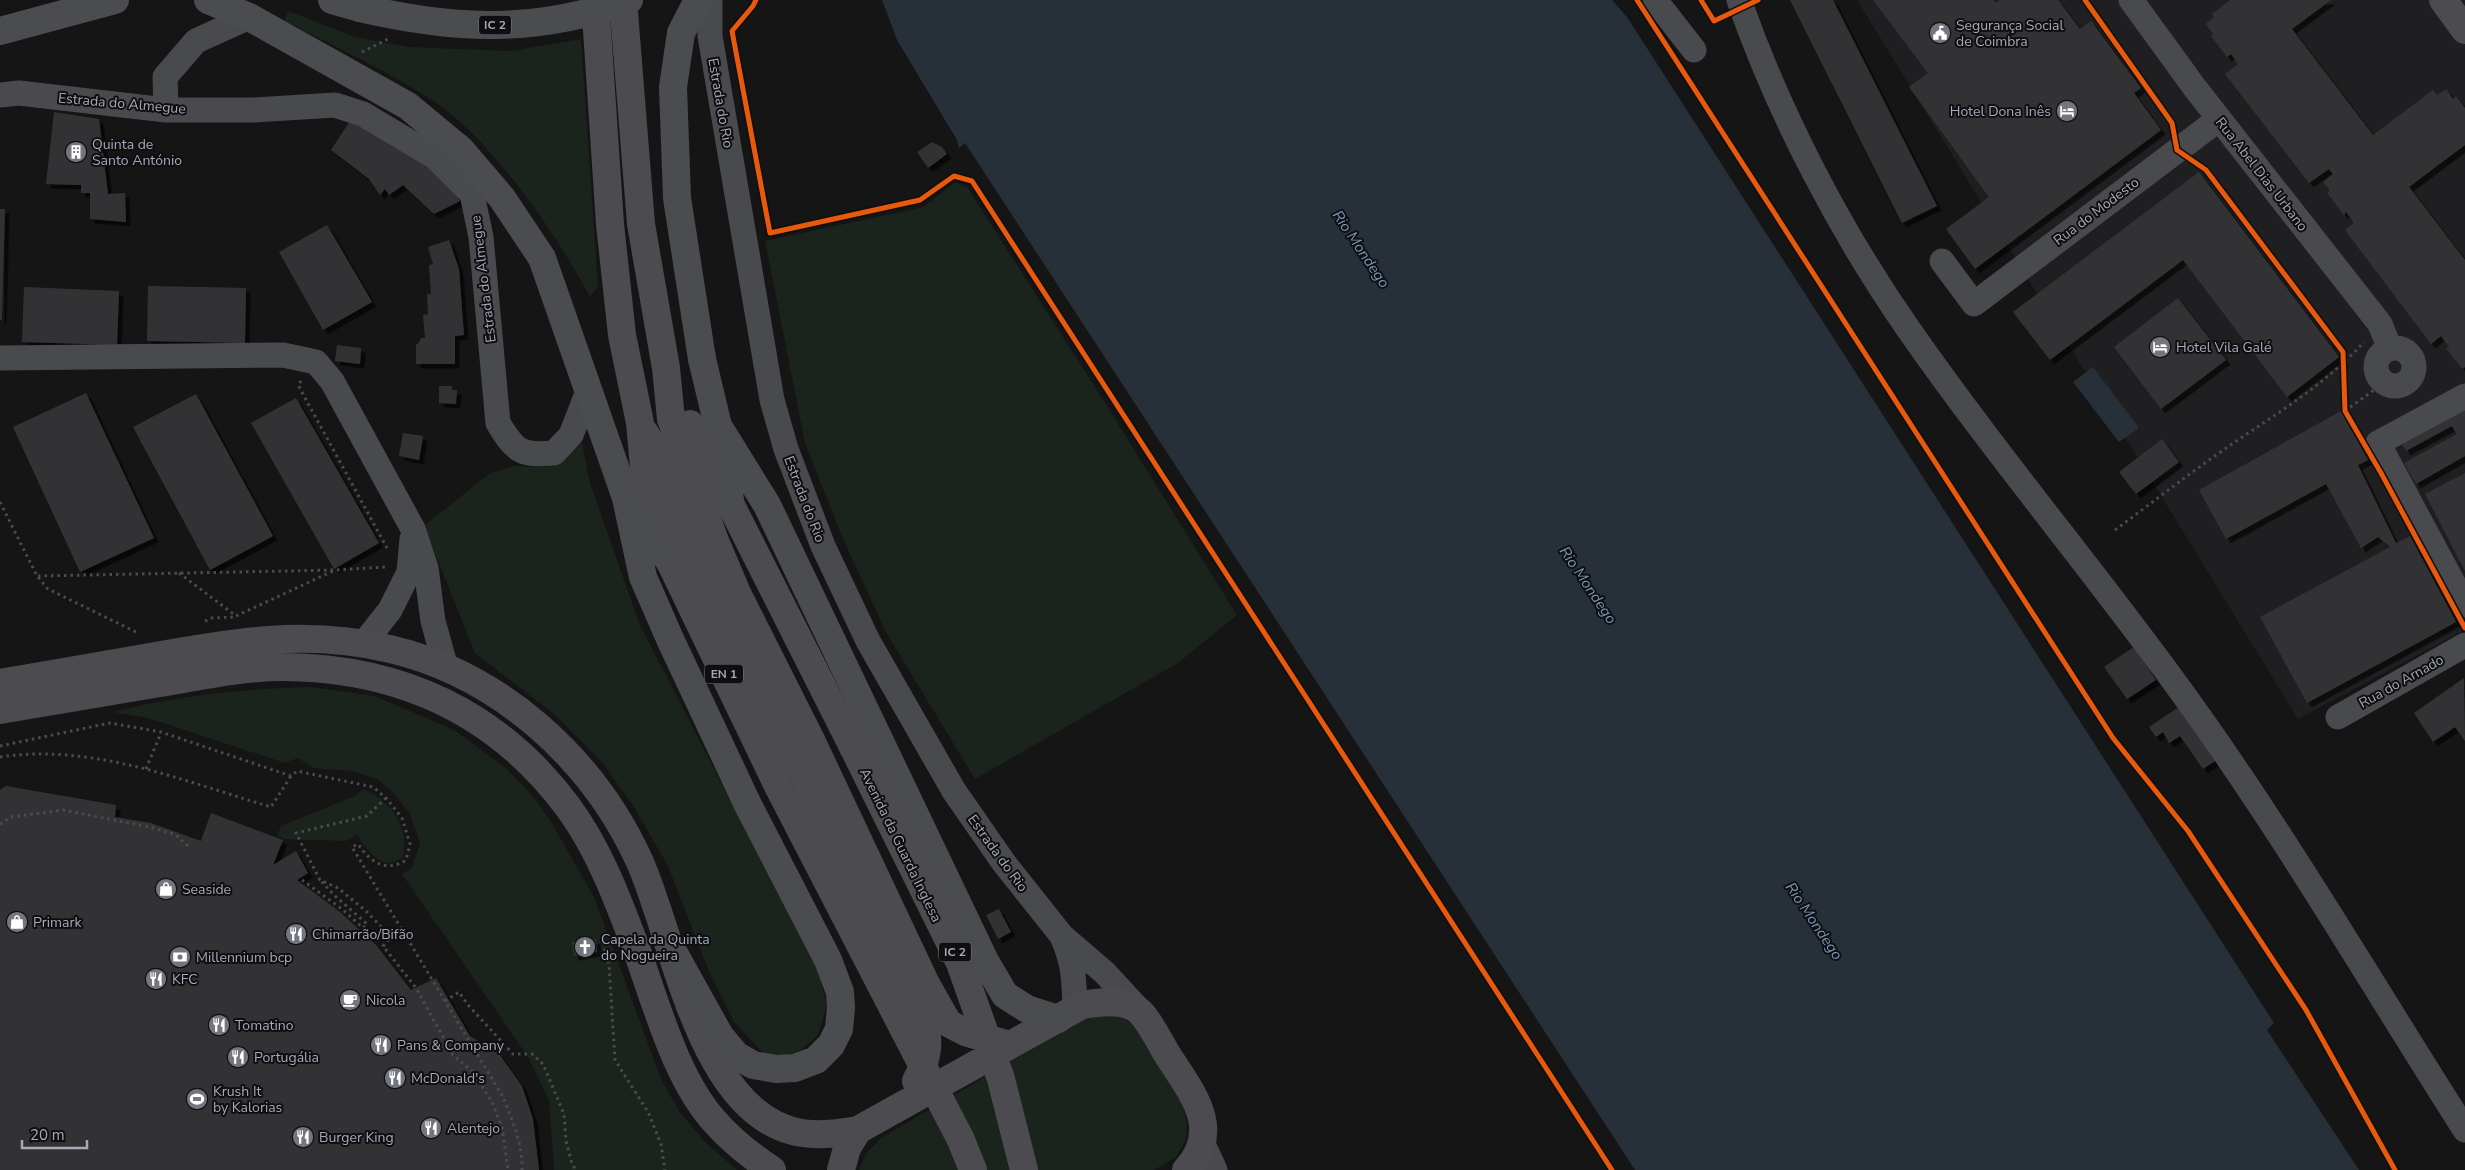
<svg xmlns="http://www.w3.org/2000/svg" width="2465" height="1170" font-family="'Nunito Sans',sans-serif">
	<defs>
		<filter id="shadow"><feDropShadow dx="4.5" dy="4.5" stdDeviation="0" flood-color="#0009"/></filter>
	</defs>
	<rect width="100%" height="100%" fill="#151515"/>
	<path fill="#1f1f21" d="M1857,0H2465V630L2298,719Z"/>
	<path fill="#1b231d" d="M288,11L355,37L409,47L511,51L581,39L598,287L590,297C556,233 494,143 435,102C388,71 335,47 285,21Z
		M955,182L967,187L1102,398L1237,615L1178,663L975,779L887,634L843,539L805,443L765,241L924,207Z
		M582,443L590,483L640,625L818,970L827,1005L818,1035L795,1055H765L734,1022L708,969L668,866L634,807L601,761L555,715L475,653L424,526L490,473L514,466L547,467L565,459Z
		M310,687L375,696L454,730L507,769L532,795L550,820L594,897L661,1079L679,1111L703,1140L737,1170H554L549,1100L528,1057L402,874L412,868L420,843L410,814L393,792L377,779L352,771L313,768L298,758L285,763L148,718L113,712C178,695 243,689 310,687Z
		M363,789C391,800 410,827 403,857C382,873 368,851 357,835L346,841L284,839L277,836L281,826L357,795Z
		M1098,1014L1121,1017L1139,1029L1183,1106L1187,1124L1186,1140L1176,1157L1154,1170H859L865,1155L881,1138L1079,1021Z"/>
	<path fill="#272f38" d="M882,0H1612L1627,17L2274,1023L2267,1030L2359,1170H1635L965,143L959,148L957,140L897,40Z
		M2093,367L2139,428L2119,442L2073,382Z"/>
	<path fill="#333335" filter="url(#shadow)" d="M1790,0H1833L1937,206L1902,223Z
		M1873,0H1993L1996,3L2000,0H2058L2080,29L2091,21L2141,88L2134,93L2161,130L1975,269L1946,229L1989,197L1909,87L1928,73Z
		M2230,0H2331L2292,29L2373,135L2433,90L2437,95L2446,89L2453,99L2456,96L2465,108V145L2409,187L2465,260V367L2462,369L2446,348L2449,347L2441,336L2431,344L2345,230L2354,223L2346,212L2344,215L2327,193L2330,191L2323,182L2333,174L2329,169L2309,183L2225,74L2238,64L2231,54L2227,57L2211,36L2213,34L2206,24L2214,17L2212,14Z
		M54,112L99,119L108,194L125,193L126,222L90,219V193H81V185L46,184Z
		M352,118L420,161L451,185L460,201L434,214L403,185L389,195L385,189L380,195L369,179L331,150Z
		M932,142L942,147L947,154L928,168L917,152Z
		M2199,172L2339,357L2287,397L2183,260L2050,360L2013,312Z
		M0,209H5L2,320H0Z
		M327,225L372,302L323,330L279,252Z
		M449,240L459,269L464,335L455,336V364H416V344H418L421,338H425L423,315L428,314L427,294H431L429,265L433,264L428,247Z
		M148,286L246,288L245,343L147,341Z
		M24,287L119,291L117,345L22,342Z
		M2178,298L2226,360L2161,409L2114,347Z
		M337,345L361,348L360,364L335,361Z
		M439,386H452V390H457L456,404L439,403Z
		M86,393L154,538L80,572L13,427Z
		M196,394L273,536L210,570L133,427Z
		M296,398L379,543L334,569L251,423Z
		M2465,409V456L2416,484L2404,463L2457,434L2452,426L2406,451L2402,444Z
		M2341,411L2368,460L2358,465L2396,543L2410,536L2456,622L2307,703L2260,617L2390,547L2378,537L2361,548L2326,484L2226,539L2199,490Z
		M403,433L423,436L419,460L399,456Z
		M2162,439L2179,462L2136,494L2119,472Z
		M2465,473V571L2425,494Z
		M2134,647L2156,680L2127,699L2104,667Z
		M2464,678L2465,741L2455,727L2433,742L2414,713Z
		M2179,707L2215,761L2203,769L2180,736L2169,743L2163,732L2156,737L2149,727Z
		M6,786L116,805L115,817L151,823L201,841L211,813L283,840L273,865L296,851L308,873L297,880L340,912L377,946L411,990L436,978L470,1036L499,1054L522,1086L533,1119L539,1170H0V790Z
		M999,909L1011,932L998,939L986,915Z
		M596,939L597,952L574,956L572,942Z"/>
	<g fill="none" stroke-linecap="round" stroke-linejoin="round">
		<path stroke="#4b4b50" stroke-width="3" stroke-dasharray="2.5 4" stroke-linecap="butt" d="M2085,0L2173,126
			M362,52L388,39
			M1685,72L2113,738L2188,831L2306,1010L2395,1170
			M2197,164L2206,170L2232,206
			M301,381L298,385L387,548
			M2345,411L2385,382
			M0,502L37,576L48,589L138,633
			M2115,530C2153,502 2190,473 2229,446C2276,414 2325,385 2364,342
			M179,573L236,616L333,571
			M38,576L335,570L386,567
			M205,621L212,618L235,617
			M0,746L110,723L161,732L291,776L297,771L373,787L386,798L402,818L410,844L406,860C386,873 370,862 358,844L352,847L503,1097C512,1120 523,1145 522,1170
			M0,757C93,743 183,781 271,807L291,776
			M146,769L161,733
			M386,798L367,816L296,833L320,880L338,888L366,911L391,937L383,946L416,988L453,1055L473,1072L492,1102L502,1127L508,1170
			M0,824L11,817L63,810L150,827L176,835L188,846
			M302,880L342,909L363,928L367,924L334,895L321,881
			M603,942L609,965L615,1060L648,1112L661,1144L665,1170
			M445,1001L459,992L468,1005L513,1054H532L543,1064L564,1114L566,1141L572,1164L576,1170"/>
		<path stroke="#494a4e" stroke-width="25" d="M710,0V36L772,400L786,449L823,546L868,641L954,791L1004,863L1062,936L1105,973L1140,1011
			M1655,0L1694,50
			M1739,0C1779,114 1840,231 1909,330C1992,449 2085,560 2170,676C2277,821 2368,978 2465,1130
			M2131,0L2195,88L2380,324L2390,349
			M0,95L19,93L166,110H254L335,105L363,114L435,157L472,194L481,237L498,423C515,451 520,456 554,453L571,435L588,391
			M166,110L165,77L196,41L249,17
			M1942,261L1974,304L2219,119
			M2376 367a19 19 0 1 1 38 0a19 19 0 1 1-38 0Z
			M0,358L283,355L316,362L332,381L413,529L426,568L433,621L446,668
			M2465,396L2378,443L2465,605
			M364,643L390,610L409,572L412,539
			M2338,717L2465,645
			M1062,936C1074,964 1074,978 1075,1008
			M1203,1144L1215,1170"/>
		<path stroke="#4c4c50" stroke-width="28" d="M595,0L610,224L622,335L640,423L645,478L670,562L778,786
			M623,0L641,224L666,368L671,419L715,541L737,593L811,740L926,984L948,1023L965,1032L1006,1044
			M2443,0L2465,30
			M690,424L853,747
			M645,433L665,470L698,559L925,1022C930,1045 927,1060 916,1081
			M0,683C50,674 100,666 150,657C232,642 307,629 390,649C500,675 592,758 639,860C675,939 700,1118 802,1133C821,1136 839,1133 858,1130L1082,1005C1099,1002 1126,998 1140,1012C1151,1023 1159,1041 1167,1054C1191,1092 1224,1129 1186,1170
			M0,710C53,701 107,692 160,683C201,676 242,667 284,667C401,668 498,713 568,807C599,849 618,900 636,948C656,1003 676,1080 716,1123C732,1141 751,1156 772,1170
			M841,1170L847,1148L858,1130"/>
		<path stroke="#4b4c50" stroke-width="28" d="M208,0L249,17L408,106L461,150L502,198L542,258L626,498L643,577L670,639L748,805L828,960L840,992L841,1007L839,1029L831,1045L816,1060L795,1068L776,1069L753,1065L736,1055L720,1036L670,946
			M332,0L360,8
			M0,31L115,0
			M702,359L718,426L731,506
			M718,426L767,505L985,961L1005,995L1027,1009L1058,1019
			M633,508L670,562"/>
		<path stroke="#4c4c50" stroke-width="28" d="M853,747L960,963L1001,1079L1024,1170
			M778,786L961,1140L973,1170"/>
		<path stroke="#4b4c50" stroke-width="28" d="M698,0L681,33L673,87L677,198L702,359
			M360,8C456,30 535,34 629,0"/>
		<g stroke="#0f0f11" stroke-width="8">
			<path id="cycleway" d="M756,0L753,6L732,31L770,233L920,200L954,176L972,181L1612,1170
				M1637,0L2113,738L2188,831L2306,1010L2395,1170
				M1701,0L1714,21L1758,0
				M2085,0L2172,123L2177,150L2206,170L2343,352L2345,411L2381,473L2465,628"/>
		</g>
		<use href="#cycleway" stroke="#e8590c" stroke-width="5"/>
	</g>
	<defs>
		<g id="civic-disc" transform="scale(1.125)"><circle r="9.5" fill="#73757f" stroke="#0f0f11"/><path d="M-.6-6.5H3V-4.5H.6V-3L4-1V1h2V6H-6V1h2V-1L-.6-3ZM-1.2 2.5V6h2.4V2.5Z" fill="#fff"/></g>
		<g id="hotel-disc" transform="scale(1.125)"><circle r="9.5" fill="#73757f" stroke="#0f0f11"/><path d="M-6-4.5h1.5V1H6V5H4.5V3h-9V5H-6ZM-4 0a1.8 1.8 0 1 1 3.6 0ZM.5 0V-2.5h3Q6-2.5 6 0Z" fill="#fff"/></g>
		<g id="building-disc" transform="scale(1.125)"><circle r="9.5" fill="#73757f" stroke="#0f0f11"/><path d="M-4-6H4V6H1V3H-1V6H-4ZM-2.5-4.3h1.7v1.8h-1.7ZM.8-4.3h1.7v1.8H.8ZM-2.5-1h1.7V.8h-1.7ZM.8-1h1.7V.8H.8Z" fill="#fff"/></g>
		<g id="shop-disc" transform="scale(1.125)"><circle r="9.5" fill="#73757f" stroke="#0f0f11"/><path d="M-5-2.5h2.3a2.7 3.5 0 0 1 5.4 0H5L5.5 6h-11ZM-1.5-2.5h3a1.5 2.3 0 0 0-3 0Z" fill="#fff"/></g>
		<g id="restaurant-disc" transform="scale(1.125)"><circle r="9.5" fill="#73757f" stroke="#0f0f11"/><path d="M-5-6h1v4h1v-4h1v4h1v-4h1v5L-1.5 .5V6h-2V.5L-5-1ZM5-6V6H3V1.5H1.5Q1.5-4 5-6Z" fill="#fff"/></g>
		<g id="church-disc" transform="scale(1.125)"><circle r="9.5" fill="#73757f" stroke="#0f0f11"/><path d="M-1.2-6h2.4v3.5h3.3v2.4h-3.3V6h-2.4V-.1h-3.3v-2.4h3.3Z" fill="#fff"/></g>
		<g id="bank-disc" transform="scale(1.125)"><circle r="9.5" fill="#73757f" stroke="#0f0f11"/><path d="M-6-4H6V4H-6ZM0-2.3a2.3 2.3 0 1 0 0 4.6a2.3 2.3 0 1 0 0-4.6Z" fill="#fff"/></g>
		<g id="cafe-disc" transform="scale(1.125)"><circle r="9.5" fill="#73757f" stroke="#0f0f11"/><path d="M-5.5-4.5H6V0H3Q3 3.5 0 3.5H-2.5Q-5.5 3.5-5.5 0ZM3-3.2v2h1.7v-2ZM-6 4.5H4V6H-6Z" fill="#fff"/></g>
		<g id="stadium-disc" transform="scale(1.125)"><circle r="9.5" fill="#73757f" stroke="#0f0f11"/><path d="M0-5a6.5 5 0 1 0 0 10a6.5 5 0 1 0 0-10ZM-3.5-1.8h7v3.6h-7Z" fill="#fff"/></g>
	</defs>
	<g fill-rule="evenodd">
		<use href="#civic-disc" x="1940" y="33"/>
		<use href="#hotel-disc" x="2067" y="111"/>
		<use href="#building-disc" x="76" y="152"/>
		<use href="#hotel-disc" x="2160" y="347"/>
		<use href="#shop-disc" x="166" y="889"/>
		<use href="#shop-disc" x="17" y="922"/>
		<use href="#restaurant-disc" x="296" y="934"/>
		<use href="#church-disc" x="585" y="947"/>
		<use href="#bank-disc" x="180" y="957"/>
		<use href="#restaurant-disc" x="156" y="979"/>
		<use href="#cafe-disc" x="350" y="1000"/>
		<use href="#restaurant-disc" x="219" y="1025"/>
		<use href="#restaurant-disc" x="381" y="1045"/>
		<use href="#restaurant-disc" x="238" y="1057"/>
		<use href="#restaurant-disc" x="395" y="1078"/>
		<use href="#stadium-disc" x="197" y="1099"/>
		<use href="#restaurant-disc" x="431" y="1128"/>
		<use href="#restaurant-disc" x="303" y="1137"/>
	</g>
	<g text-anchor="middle" stroke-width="4" stroke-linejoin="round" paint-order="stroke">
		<g fill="#0f0f11" stroke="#787b86" stroke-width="1">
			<rect x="479" y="15.5" width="32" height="19" rx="4"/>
			<rect x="705" y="664.5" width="38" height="19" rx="4"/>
			<rect x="939" y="942.5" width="32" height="19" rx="4"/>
		</g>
		<g font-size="12" font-weight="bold" fill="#a5a9b8">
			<text x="495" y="29">IC 2</text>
			<text x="724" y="678">EN 1</text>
			<text x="955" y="956">IC 2</text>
		</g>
		<g font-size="14" fill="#a5a9b8" stroke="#0f0f11" text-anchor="start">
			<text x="1956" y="30">Segurança Social<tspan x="1956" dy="16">de Coimbra</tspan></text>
			<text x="2051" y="116" text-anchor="end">Hotel Dona Inês</text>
			<text x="92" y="149">Quinta de<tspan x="92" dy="16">Santo António</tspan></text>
			<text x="2176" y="352">Hotel Vila Galé</text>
			<text x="182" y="894">Seaside</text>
			<text x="33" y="927">Primark</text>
			<text x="312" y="939">Chimarrão/Bifão</text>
			<text x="601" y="944">Capela da Quinta<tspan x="601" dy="16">do Nogueira</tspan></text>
			<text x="196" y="962">Millennium bcp</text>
			<text x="172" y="984">KFC</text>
			<text x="366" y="1005">Nicola</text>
			<text x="235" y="1030">Tomatino</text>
			<text x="397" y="1050">Pans &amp; Company</text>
			<text x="254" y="1062">Portugália</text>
			<text x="411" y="1083">McDonald's</text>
			<text x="213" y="1096">Krush It<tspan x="213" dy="16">by Kalorias</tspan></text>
			<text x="447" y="1133">Alentejo</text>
			<text x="319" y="1142">Burger King</text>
		</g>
		<g font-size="14" fill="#a5a9b8" stroke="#0f0f11">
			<text transform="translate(122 103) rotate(5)" y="5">Estrada do Almegue</text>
			<text transform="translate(721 103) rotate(80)" y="5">Estrada do Rio</text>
			<text transform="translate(2262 174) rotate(52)" y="5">Rua Abel Dias Urbano</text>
			<text transform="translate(2096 211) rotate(-37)" y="5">Rua do Modesto</text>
			<text transform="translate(483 279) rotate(-97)" y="5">Estrada do Almegue</text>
			<text transform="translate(805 499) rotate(69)" y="5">Estrada do Rio</text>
			<text transform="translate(2401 681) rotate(-29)" y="5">Rua do Arnado</text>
			<text transform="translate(901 845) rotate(64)" y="5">Avenida da Guarda Inglesa</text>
			<text transform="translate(998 853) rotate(54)" y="5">Estrada do Rio</text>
		</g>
		<g font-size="15" font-style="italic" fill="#7895b6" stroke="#0f0f11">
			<text transform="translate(1361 249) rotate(56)" y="5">Rio Mondego</text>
			<text transform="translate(1588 585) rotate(56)" y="5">Rio Mondego</text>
			<text transform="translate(1814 921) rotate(56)" y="5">Rio Mondego</text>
		</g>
	</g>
	<path d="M22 1140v8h65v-8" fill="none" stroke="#a5a9b8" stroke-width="2.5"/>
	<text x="30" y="1140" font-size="15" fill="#a5a9b8" stroke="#0f0f11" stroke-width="4" paint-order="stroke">20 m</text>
</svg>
